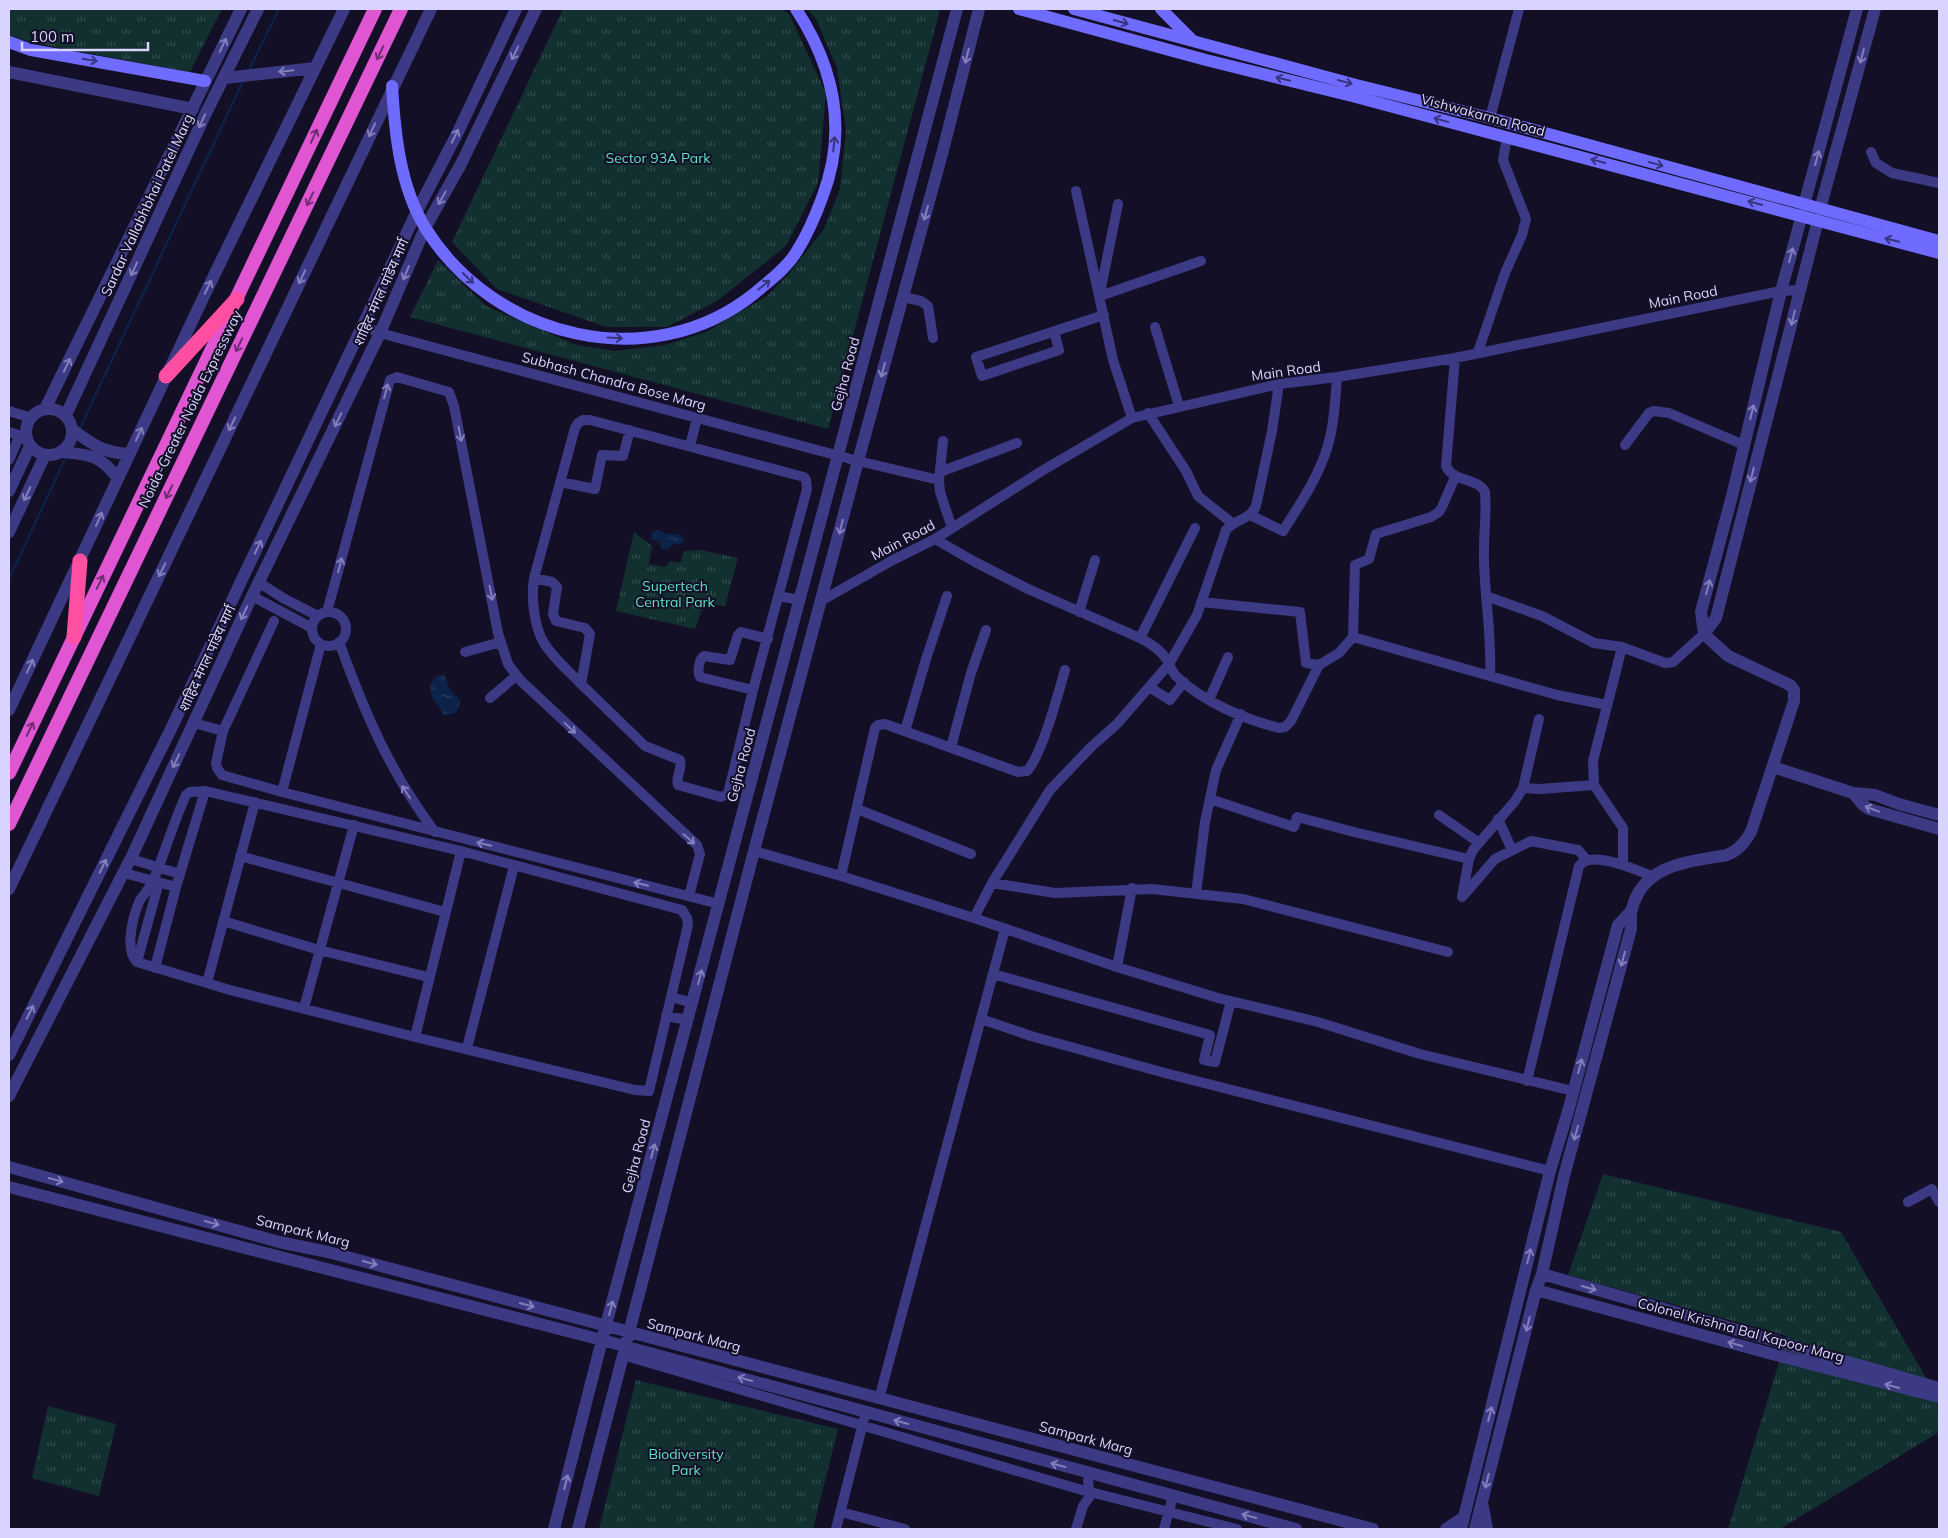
<svg xmlns="http://www.w3.org/2000/svg" width="1948" height="1538" font-family="Mulish,'Noto Sans Devanagari',sans-serif">
	<defs>
		<pattern id="grass-tufts" width="24" height="20" patternUnits="userSpaceOnUse" patternTransform="scale(1.25)"><rect width="24" height="20" fill="#12302f"/><path d="M3 7l-1-3M5 7V3M7 7l1-3M15 17l-1-3M17 17v-4M19 17l1-3" fill="none" stroke="#344d4e"/></pattern>
		<pattern id="water-ripples" width="26" height="14" patternUnits="userSpaceOnUse" patternTransform="scale(1.25)"><rect width="26" height="14" fill="#0c2248"/><path d="M2 4q2-2 4 0t4 0M15 11q2-2 4 0t4 0" fill="none" stroke="#2f4163"/></pattern>
	</defs>
	<rect width="100%" height="100%" fill="#130f26"/>
	<path fill="url(#grass-tufts)" d="M9,9H222L190,72L33,43L9,35Z
		M563,9H782L789,14L826,93L818,183L786,246L717,301L667,327H606L497,289L452,242Z
		M807,9L940,10L828,429L410,317L438,260L486,306L576,345L615,351L665,345L706,332L767,296L788,275L824,229L840,189L846,130L837,68L816,19Z
		M634,532L652,546L649,564L665,567L670,561L680,563L684,551L700,550L738,558L725,606L704,603L695,629L616,611Z
		M1603,1174L1841,1232L1939,1400V1432L1780,1529H1728L1787,1336L1568,1275Z
		M636,1380L838,1429L813,1529H599Z
		M48,1406L116,1424L99,1496L32,1478Z"/>
	<path fill="url(#water-ripples)" d="M656,530L667,534L680,535L684,540L683,543L672,545L668,550L662,549L659,542L652,539L651,533Z
		M444,674L451,692L461,700L456,713L444,715L432,697L430,685L435,677Z"/>
	<g fill="none" stroke-linecap="round" stroke-linejoin="round">
		<path stroke="#0c2248" stroke-width="2.5" d="M249,70L279,9
			M79,430L244,79
			M71,448L76,437
			M9,579L66,457"/>
		<path stroke="#3d3a85" stroke-width="10" d="M1490,118L1519,9
			M1871,152L1876,163L1892,173L1939,183
			M1076,191L1113,360L1132,418
			M1100,293L1118,204
			M1100,296L1201,261
			M903,297L921,301L928,306L933,338
			M363,326L380,333L858,461L939,480
			M1155,327L1179,406
			M1054,331L1059,350L982,376L976,357L1104,315
			M1478,352L1505,273L1522,235L1526,219L1503,160L1507,137
			M1455,358L1446,466C1454,483 1477,477 1485,492C1487,514 1483,538 1484,561C1485,600 1492,637 1490,676
			M9,411L31,418
			M1148,413L1186,471L1198,496L1232,523
			M583,420H590L804,477L806,480L807,489L753,690L728,794L721,797L678,785C675,777 683,769 680,760L645,746L581,684L590,634L585,628L556,621L553,614L557,587L552,582L534,578L575,428L578,423Z
			M9,432L25,437
			M943,441L939,480L940,492L952,528
			M1625,445L1649,413L1654,411L1669,413L1744,445
			M690,446L697,418
			M9,460L20,435
			M940,472L1017,443
			M560,482L595,489L602,455L623,456L630,430
			M1250,515L1283,531C1298,507 1314,484 1324,457C1334,432 1335,403 1337,377
			M935,539L975,562L1028,589L1140,638C1150,643 1161,650 1167,660C1170,665 1172,672 1176,676C1203,702 1244,719 1279,728L1285,727L1291,721L1319,665L1339,653L1353,637L1355,565L1369,559L1376,534L1431,517L1439,512L1442,507L1455,477
			M534,578C531,597 534,627 544,643C553,658 569,671 581,684
			M258,582L283,598L318,616
			M252,596L312,628
			M778,596L800,600
			M1486,596L1542,616L1594,643L1622,647L1665,663L1673,662L1704,634
			M821,601L891,561L935,539L1040,472L1132,418L1279,384L1337,377L1455,358L1781,291L1800,290
			M1201,602L1300,612L1306,663L1319,665
			M327,612L390,380L397,377L449,392L454,406L498,633L508,664L520,680L697,845L700,854L689,896
			M1079,612L1095,560
			M312 629a17 17 0 1 1 34 0a17 17 0 1 1-34 0Z
			M274,621L223,731L216,763L217,768L222,775L282,792L719,904
			M1353,637L1557,695L1607,705
			M1140,638L1195,528
			M339,642C365,713 389,771 435,832
			M1622,647L1593,761L1594,785L1623,828V865
			M465,652L501,642
			M1149,687L1170,700L1184,682
			M753,690L700,677C697,672 699,659 704,656L730,660L738,635L741,632L768,639
			M490,698L516,676
			M1209,700L1228,657
			M194,723L223,731
			M905,731L926,659L947,596
			M951,747L971,673L986,630
			M1523,788L1540,789L1594,785
			M205,791L461,851L682,910L687,918L688,925L649,1091L635,1090L415,1037L230,990L137,962C124,950 133,915 140,900C144,894 150,888 153,881C165,853 173,823 186,795L190,792Z
			M282,792L321,644
			M1210,799L1294,827L1297,817L1358,833L1469,859
			M857,809L971,854
			M1439,815L1478,842
			M1498,819L1512,850
			M754,851L841,876L974,918L1117,967L1218,998L1318,1022L1420,1054L1573,1091
			M240,856L445,912
			M131,859L180,874
			M124,873L176,887
			M841,876L875,728L878,725L885,724L1018,772L1027,771C1042,755 1058,694 1065,670
			M992,883L1055,893L1152,889L1243,899L1448,952
			M1196,894L1205,822L1216,770L1241,714
			M1463,896L1495,859L1531,841L1578,850L1586,859
			M1462,897L1469,859L1473,850L1515,801L1523,788L1539,719
			M974,918L992,883L1050,790L1091,747L1117,724L1169,664L1197,615L1226,530C1235,519 1250,520 1256,506L1272,431L1279,384
			M223,921L319,950L428,977
			M137,962L159,882
			M1117,967L1132,888
			M155,968L176,887L205,791
			M993,974L1210,1035L1204,1060L1215,1062L1231,1001
			M207,983L255,802
			M671,997L693,1003
			M304,1008L354,825
			M666,1016L688,1020
			M981,1019L1031,1036L1165,1073L1550,1171
			M415,1037L461,851
			M467,1048L514,866
			M1527,1081L1579,866C1591,849 1636,870 1652,876
			M1908,1202L1932,1189L1939,1202
			M623,1355L1082,1490L1237,1529
			M879,1399L1005,929
			M841,1512L905,1529
			M836,1529L864,1419
			M1076,1529L1083,1506L1090,1496L1088,1480
			M1164,1529L1173,1496"/>
		<path stroke="#3d3a85" stroke-width="12" d="M9,72L193,109
			M225,78L315,68
			M1804,205L1857,9
			M1820,209L1875,9
			M26 432a23 23 0 1 1 46 0a23 23 0 1 1-46 0Z
			M45,409L241,9
			M66,415L206,113L258,9
			M73,430C93,445 104,453 129,454
			M63,452C91,455 99,455 117,477
			M9,491L30,446
			M9,532L45,455
			M1704,634L1716,618L1818,220
			M9,710L204,296L344,9
			M1773,767L1853,793L1875,795L1899,804L1939,815
			M1853,793L1863,805L1869,809L1939,829
			M9,889L431,9
			M9,1055L170,731L417,211L457,134L516,9
			M9,1096L132,856L252,596L380,333L425,228L461,164L536,9
			M9,1167L279,1242L328,1252L1373,1529
			M9,1187L602,1340L1296,1529
			M1542,1274L1939,1388
			M1536,1290L1772,1354L1939,1397
			M1483,1507L1487,1529
			M554,1529L602,1340L957,9
			M578,1529L754,851L858,461L942,154L979,9
			M1446,1529L1464,1517
			M1461,1529L1550,1171L1569,1108L1618,925L1631,911
			M1475,1529L1536,1290L1542,1274L1564,1176L1631,929C1631,923 1630,915 1632,909C1643,864 1688,862 1727,855C1739,850 1744,843 1751,832L1794,701V690L1790,685L1728,656L1704,634L1701,612L1732,496L1781,291L1802,215"/>
		<path stroke="#6f6bff" stroke-width="12" d="M1019,9L1206,60L1352,96L1939,253
			M1074,9L1356,85L1490,118L1939,241
			M1161,9L1193,41
			M9,42L31,50L205,81
			M392,86C395,135 400,187 426,229C495,339 651,377 755,293C769,281 787,268 797,251C807,235 815,217 822,198C848,131 834,67 796,9"/>
		<path stroke="#e055d1" stroke-width="14" d="M9,773L375,9
			M9,824L401,9"/>
		<path stroke="#ff4fa3" stroke-width="15" d="M166,376L237,299
			M74,637L80,561"/>
	</g>
	<defs><path id="oneway-shaft" d="M-6 0H5M1.5-3L5.5 0L1.5 3" fill="none" stroke-width="1.6" stroke-linecap="round" stroke-linejoin="round" transform="scale(1.25)"/></defs>
	<g stroke="#38347d">
		<use href="#oneway-shaft" transform="translate(1121 22) rotate(16)"/>
		<use href="#oneway-shaft" transform="translate(90 60) rotate(10)"/>
		<use href="#oneway-shaft" transform="translate(1283 79) rotate(-166)"/>
		<use href="#oneway-shaft" transform="translate(1345 82) rotate(15)"/>
		<use href="#oneway-shaft" transform="translate(1441 120) rotate(-165)"/>
		<use href="#oneway-shaft" transform="translate(834 144) rotate(-84)"/>
		<use href="#oneway-shaft" transform="translate(1598 161) rotate(-165)"/>
		<use href="#oneway-shaft" transform="translate(1656 164) rotate(15)"/>
		<use href="#oneway-shaft" transform="translate(1755 203) rotate(-165)"/>
		<use href="#oneway-shaft" transform="translate(1892 240) rotate(-166)"/>
		<use href="#oneway-shaft" transform="translate(468 278) rotate(45)"/>
		<use href="#oneway-shaft" transform="translate(764 285) rotate(-39)"/>
		<use href="#oneway-shaft" transform="translate(615 338) rotate(3)"/>
	</g>
	<g stroke="#837fbc">
		<use href="#oneway-shaft" transform="translate(223 45) rotate(-64)"/>
		<use href="#oneway-shaft" transform="translate(515 53) rotate(116)"/>
		<use href="#oneway-shaft" transform="translate(967 56) rotate(104)"/>
		<use href="#oneway-shaft" transform="translate(1862 56) rotate(105)"/>
		<use href="#oneway-shaft" transform="translate(286 71) rotate(174)"/>
		<use href="#oneway-shaft" transform="translate(202 121) rotate(115)"/>
		<use href="#oneway-shaft" transform="translate(372 130) rotate(115)"/>
		<use href="#oneway-shaft" transform="translate(455 136) rotate(-64)"/>
		<use href="#oneway-shaft" transform="translate(1817 158) rotate(-75)"/>
		<use href="#oneway-shaft" transform="translate(442 198) rotate(119)"/>
		<use href="#oneway-shaft" transform="translate(926 213) rotate(105)"/>
		<use href="#oneway-shaft" transform="translate(1791 255) rotate(-75)"/>
		<use href="#oneway-shaft" transform="translate(134 269) rotate(115)"/>
		<use href="#oneway-shaft" transform="translate(406 273) rotate(113)"/>
		<use href="#oneway-shaft" transform="translate(302 277) rotate(115)"/>
		<use href="#oneway-shaft" transform="translate(208 287) rotate(-64)"/>
		<use href="#oneway-shaft" transform="translate(1793 318) rotate(104)"/>
		<use href="#oneway-shaft" transform="translate(67 365) rotate(-64)"/>
		<use href="#oneway-shaft" transform="translate(883 370) rotate(105)"/>
		<use href="#oneway-shaft" transform="translate(386 391) rotate(-75)"/>
		<use href="#oneway-shaft" transform="translate(1752 412) rotate(-76)"/>
		<use href="#oneway-shaft" transform="translate(338 420) rotate(116)"/>
		<use href="#oneway-shaft" transform="translate(232 424) rotate(116)"/>
		<use href="#oneway-shaft" transform="translate(139 434) rotate(-65)"/>
		<use href="#oneway-shaft" transform="translate(460 434) rotate(79)"/>
		<use href="#oneway-shaft" transform="translate(1752 475) rotate(104)"/>
		<use href="#oneway-shaft" transform="translate(27 494) rotate(115)"/>
		<use href="#oneway-shaft" transform="translate(99 519) rotate(-66)"/>
		<use href="#oneway-shaft" transform="translate(841 527) rotate(104)"/>
		<use href="#oneway-shaft" transform="translate(258 547) rotate(-64)"/>
		<use href="#oneway-shaft" transform="translate(340 565) rotate(-75)"/>
		<use href="#oneway-shaft" transform="translate(162 570) rotate(116)"/>
		<use href="#oneway-shaft" transform="translate(1708 587) rotate(-75)"/>
		<use href="#oneway-shaft" transform="translate(491 593) rotate(79)"/>
		<use href="#oneway-shaft" transform="translate(244 613) rotate(115)"/>
		<use href="#oneway-shaft" transform="translate(30 666) rotate(-65)"/>
		<use href="#oneway-shaft" transform="translate(570 728) rotate(43)"/>
		<use href="#oneway-shaft" transform="translate(176 761) rotate(115)"/>
		<use href="#oneway-shaft" transform="translate(406 792) rotate(-123)"/>
		<use href="#oneway-shaft" transform="translate(1872 809) rotate(-159)"/>
		<use href="#oneway-shaft" transform="translate(689 839) rotate(41)"/>
		<use href="#oneway-shaft" transform="translate(484 844) rotate(-166)"/>
		<use href="#oneway-shaft" transform="translate(103 866) rotate(-64)"/>
		<use href="#oneway-shaft" transform="translate(641 884) rotate(-166)"/>
		<use href="#oneway-shaft" transform="translate(1623 959) rotate(105)"/>
		<use href="#oneway-shaft" transform="translate(700 977) rotate(-75)"/>
		<use href="#oneway-shaft" transform="translate(30 1012) rotate(-64)"/>
		<use href="#oneway-shaft" transform="translate(1580 1066) rotate(-75)"/>
		<use href="#oneway-shaft" transform="translate(1576 1133) rotate(106)"/>
		<use href="#oneway-shaft" transform="translate(653 1151) rotate(-75)"/>
		<use href="#oneway-shaft" transform="translate(56 1180) rotate(15)"/>
		<use href="#oneway-shaft" transform="translate(212 1223) rotate(15)"/>
		<use href="#oneway-shaft" transform="translate(1529 1256) rotate(-76)"/>
		<use href="#oneway-shaft" transform="translate(370 1263) rotate(15)"/>
		<use href="#oneway-shaft" transform="translate(1589 1288) rotate(16)"/>
		<use href="#oneway-shaft" transform="translate(527 1305) rotate(15)"/>
		<use href="#oneway-shaft" transform="translate(611 1308) rotate(-75)"/>
		<use href="#oneway-shaft" transform="translate(1528 1324) rotate(104)"/>
		<use href="#oneway-shaft" transform="translate(1735 1344) rotate(-165)"/>
		<use href="#oneway-shaft" transform="translate(745 1379) rotate(-165)"/>
		<use href="#oneway-shaft" transform="translate(1892 1386) rotate(-165)"/>
		<use href="#oneway-shaft" transform="translate(1490 1414) rotate(-76)"/>
		<use href="#oneway-shaft" transform="translate(901 1422) rotate(-165)"/>
		<use href="#oneway-shaft" transform="translate(1058 1465) rotate(-165)"/>
		<use href="#oneway-shaft" transform="translate(1487 1481) rotate(104)"/>
		<use href="#oneway-shaft" transform="translate(566 1482) rotate(-76)"/>
		<use href="#oneway-shaft" transform="translate(1249 1516) rotate(-165)"/>
	</g>
	<g stroke="#6f2e73">
		<use href="#oneway-shaft" transform="translate(380 53) rotate(116)"/>
		<use href="#oneway-shaft" transform="translate(314 136) rotate(-65)"/>
		<use href="#oneway-shaft" transform="translate(310 199) rotate(116)"/>
		<use href="#oneway-shaft" transform="translate(239 345) rotate(116)"/>
		<use href="#oneway-shaft" transform="translate(169 492) rotate(116)"/>
		<use href="#oneway-shaft" transform="translate(100 582) rotate(-64)"/>
		<use href="#oneway-shaft" transform="translate(30 729) rotate(-64)"/>
	</g>
	<g text-anchor="middle" stroke-width="4" stroke-linejoin="round" paint-order="stroke">
		<g font-size="14" fill="#d9d4ff" stroke="#130f26">
			<text transform="translate(1483 115) rotate(15)" y="5">Vishwakarma Road</text>
			<text transform="translate(147 205) rotate(-65)" y="5">Sardar Vallabhbhai Patel Marg</text>
			<text transform="translate(381 292) rotate(-66)" y="5">शाहिद मंगल पांडेय मार्ग</text>
			<text transform="translate(1683 297) rotate(-11)" y="5">Main Road</text>
			<text transform="translate(1286 371) rotate(-8)" y="5">Main Road</text>
			<text transform="translate(845 374) rotate(-75)" y="5">Gejha Road</text>
			<text transform="translate(614 381) rotate(15)" y="5">Subhash Chandra Bose Marg</text>
			<text transform="translate(190 409) rotate(-64)" y="5">Noida-Greater Noida Expressway</text>
			<text transform="translate(903 540) rotate(-28)" y="5">Main Road</text>
			<text transform="translate(207 658) rotate(-65)" y="5">शाहिद मंगल पांडेय मार्ग</text>
			<text transform="translate(741 765) rotate(-75)" y="5">Gejha Road</text>
			<text transform="translate(636 1156) rotate(-75)" y="5">Gejha Road</text>
			<text transform="translate(303 1231) rotate(14)" y="5">Sampark Marg</text>
			<text transform="translate(1741 1330) rotate(15)" y="5">Colonel Krishna Bal Kapoor Marg</text>
			<text transform="translate(694 1335) rotate(15)" y="5">Sampark Marg</text>
			<text transform="translate(1086 1438) rotate(15)" y="5">Sampark Marg</text>
		</g>
		<g font-size="14" fill="#5fe0c0" stroke="#130f26">
			<text x="658" y="163">Sector 93A Park</text>
			<text x="675" y="591">Supertech<tspan x="675" dy="16">Central Park</tspan></text>
			<text x="686" y="1459">Biodiversity<tspan x="686" dy="16">Park</tspan></text>
		</g>
	</g>
	<rect width="1948" height="1538" fill="none" stroke="#d9d4ff" stroke-width="20"/>
	<path d="M22 42v8h126v-8" fill="none" stroke="#d9d4ff" stroke-width="2.5"/>
	<text x="30" y="42" font-size="15" fill="#d9d4ff" stroke="#130f26" stroke-width="4" paint-order="stroke">100 m</text>
</svg>
